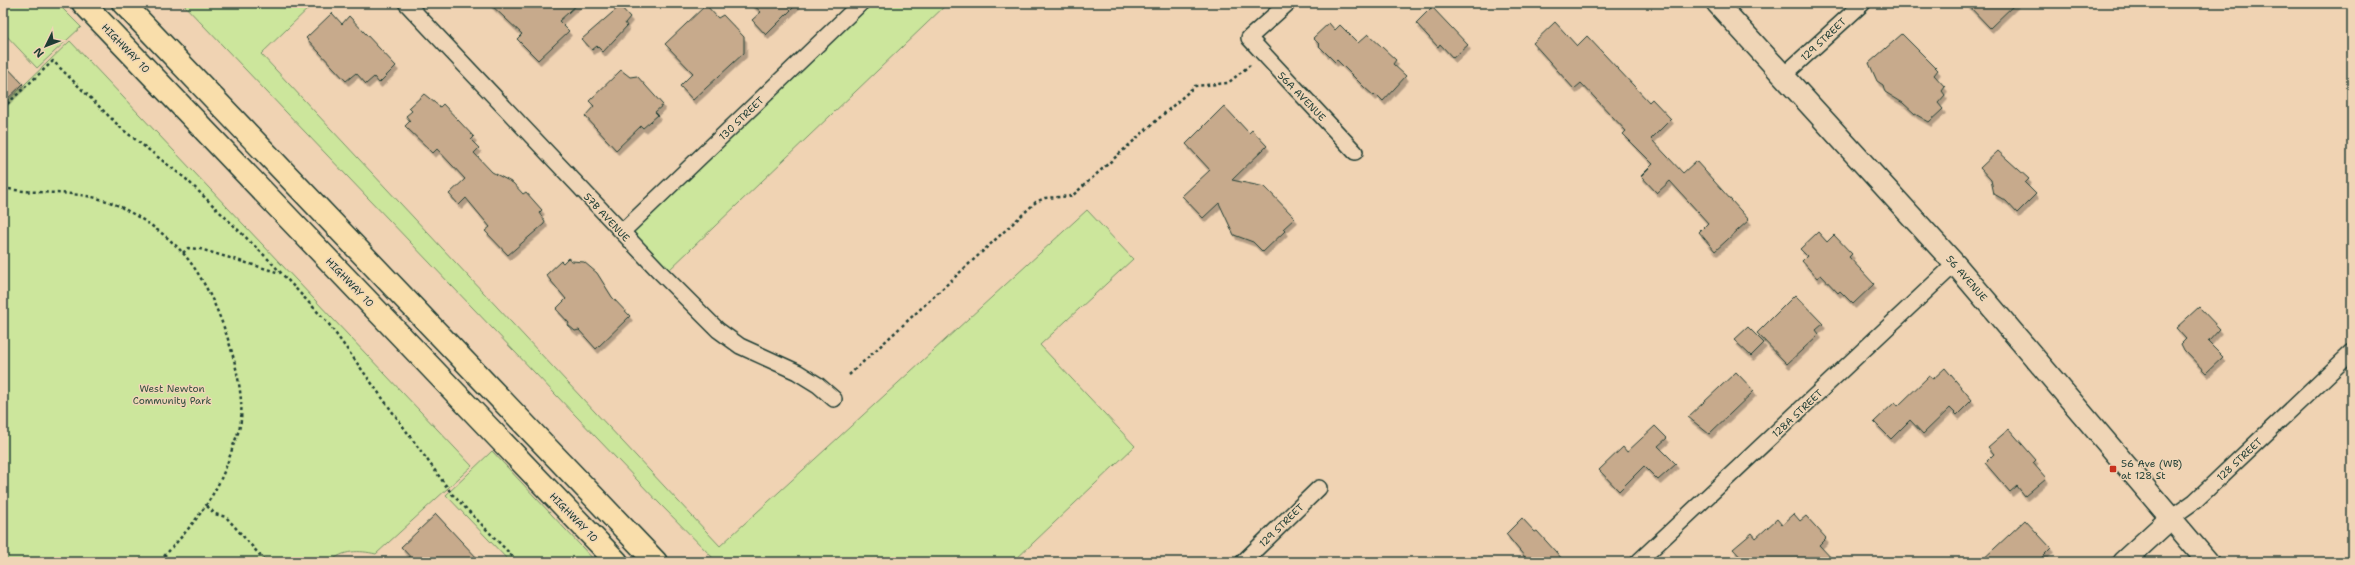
<svg xmlns="http://www.w3.org/2000/svg" width="2355" height="565" font-family="'Shantell Sans',sans-serif">
	<defs>
		<filter id="shadow"><feDropShadow dx="2.5" dy="4.5" stdDeviation="0" flood-color="#0004"/></filter>
	</defs>
	<rect width="100%" height="100%" fill="#f0d3b3"/>
	<filter id="ink" filterUnits="userSpaceOnUse"><feTurbulence type="fractalNoise" baseFrequency=".025" numOctaves="2"/><feDisplacementMap in="SourceGraphic" scale="8" xChannelSelector="R" yChannelSelector="G"/><feConvolveMatrix kernelMatrix="1 2 1 2 8 2 1 2 1" color-interpolation-filters="sRGB"/></filter>
	<g filter="url(#ink)">
		<path fill="#cce69c" stroke="#769268" d="M3,3H57L81,27L37,68L3,32Z
			M182,3H314L261,54L720,546L1087,210L1133,259L1040,345L1135,446L1013,562H717L659,503Z
			M868,3H948L668,271L631,231Z
			M70,41L472,466L376,554C359,550 343,550 330,562H3V105Z
			M492,451L596,562H510L446,495Z"/>
		<path fill="#c7aa8c" stroke="#1f3d34" filter="url(#shadow)" d="M489,3H579L559,21L569,31L538,60L517,39L522,34Z
			M751,3H798L766,35L752,20L761,12Z
			M1966,3H2016L1990,28Z
			M706,5L718,18L723,15L744,37V53L693,100L680,86L693,73L665,44Z
			M620,6L630,17L625,23L627,26L603,52L597,46L592,50L582,39Z
			M1432,7L1468,45L1453,58L1440,44L1438,47L1416,23Z
			M332,13L342,24L349,16L396,66L379,83L374,77L366,84L356,73L346,81L306,38Z
			M1555,22L1577,46L1587,36L1649,102L1652,99L1671,119L1651,139L1683,173L1696,161L1749,220L1715,251L1699,232L1708,223L1670,181L1657,193L1641,176L1653,164L1623,134L1626,131L1581,83L1574,89L1533,43Z
			M1329,23L1335,30L1340,25L1358,43L1368,34L1396,60L1393,64L1406,76L1383,101L1376,94L1374,96L1364,87L1337,60L1335,62L1319,46L1320,45L1313,38Z
			M1902,34L1938,70L1934,75L1945,87L1942,91L1945,95L1938,103L1943,109L1929,122L1915,114L1903,103L1885,92L1883,85L1877,81L1869,63Z
			M3,63L23,84L3,103Z
			M621,70L630,77L637,76L663,105L655,112L658,115L643,128L641,126L616,150L585,116L594,106L589,101Z
			M424,94L440,107L443,104L474,137L471,140L479,148L474,153L492,172L513,183L523,194L526,192L542,210L539,213L545,221L544,224L508,255L485,231L490,227L466,198L459,205L449,194L465,179L437,149L433,153L405,126L410,121L406,116L412,111L409,108Z
			M1224,106L1249,133L1252,130L1267,146L1232,180L1265,187L1295,218L1283,229L1285,231L1263,252L1253,242L1234,235L1219,203L1203,218L1182,196L1210,170L1186,144Z
			M1998,151L2029,179L2025,183L2036,194L2017,213L2006,201L1994,194L1991,180L1980,168Z
			M1818,232L1827,242L1834,235L1852,254L1849,257L1874,284L1853,304L1840,291L1838,293L1821,275L1817,278L1802,261L1807,256L1800,249Z
			M568,258L572,261L584,262L597,273L612,297L630,316L596,349L579,330L575,331L568,325L569,323L556,309L566,299L546,275L561,261L563,263Z
			M1795,295L1823,324L1816,330L1819,334L1787,364L1757,333Z
			M2199,307L2220,329L2208,342L2223,357L2206,373L2184,350L2181,344L2186,339L2176,328Z
			M1748,327L1764,343L1751,356L1734,340Z
			M1945,368L1972,400L1957,415L1950,408L1923,434L1910,420L1891,439L1874,422L1895,402L1898,406L1929,376L1933,379Z
			M1736,372L1754,391L1709,434L1688,417Z
			M1655,426L1667,438L1658,446L1676,464L1658,480L1644,466L1619,491L1599,470L1623,447L1627,452Z
			M2009,429L2036,460L2033,463L2046,478L2025,496L2017,486L2010,492L1985,463L1994,454L1988,447Z
			M436,514L460,540L481,562H415L401,547Z
			M1794,514L1800,521L1806,516L1826,538L1819,545L1835,562H1745L1733,549L1752,533L1756,538L1777,519L1782,525Z
			M1522,518L1535,532L1537,531L1565,562H1529L1506,534Z
			M2025,520L2051,548L2037,562H1980Z"/>
		<g fill="none" stroke-linecap="round" stroke-linejoin="round">
			<g stroke="#1f3d34" stroke-width="18">
				<path id="street" d="M406,3L659,271L718,330L740,346L797,372L818,385L834,399
					M1288,3L1249,38L1355,152
					M1783,76L1863,3
					M622,232L861,3
					M2171,518L2195,501L2352,352
					M1243,562L1319,488
					M1638,562L1955,264"/>
			</g>
			<g stroke="#1f3d34" stroke-width="24">
				<path id="secondary" d="M1717,3L1955,264L2208,562
					M2123,562L2171,518"/>
			</g>
			<g stroke="#1f3d34" stroke-width="25">
				<path id="highway" d="M83,3L617,562
					M123,3L656,562"/>
			</g>
			<path stroke="#1f3d34" stroke-width="2.5" stroke-dasharray="3 3" stroke-linecap="butt" d="M3,108L53,61L122,129L186,179L268,259L328,323L452,494L518,562
				M3,188C43,196 84,188 121,207C143,219 166,234 182,252C215,288 245,372 241,420C240,429 236,438 233,446C218,498 194,523 159,562
				M183,253L188,248L200,249L280,273
				M849,375L1036,202L1045,198L1072,196L1195,86L1228,83L1250,65
				M207,506L215,514L226,517L266,562"/>
			<use href="#street" stroke="#efd5b6" stroke-width="15"/>
			<use href="#secondary" stroke="#efd5b6" stroke-width="21"/>
			<use href="#highway" stroke="#f9deab" stroke-width="22"/>
		</g>
	</g>
	<rect fill="#c8321e" stroke="#efd5b6" stroke-width="1.5" x="2109" y="465" width="8" height="8" rx="2"/>
	<g text-anchor="middle" stroke-width="3" stroke-linejoin="round" paint-order="stroke">
		<g font-size="10" fill="#1f3d34" stroke="#efd5b6">
			<text transform="translate(1823 39) rotate(-43)" y="4">129 STREET</text>
			<text transform="translate(126 48) rotate(46)" y="4">HIGHWAY 10</text>
			<text transform="translate(1302 96) rotate(46)" y="4">56A AVENUE</text>
			<text transform="translate(741 118) rotate(-44)" y="4">130 STREET</text>
			<text transform="translate(607 217) rotate(47)" y="4">57B AVENUE</text>
			<text transform="translate(1967 278) rotate(49)" y="4">56 AVENUE</text>
			<text transform="translate(350 282) rotate(46)" y="4">HIGHWAY 10</text>
			<text transform="translate(1797 413) rotate(-43)" y="4">128A STREET</text>
			<text transform="translate(2239 459) rotate(-43)" y="4">128 STREET</text>
			<text transform="translate(574 517) rotate(46)" y="4">HIGHWAY 10</text>
			<text transform="translate(1281 525) rotate(-44)" y="4">129 STREET</text>
		</g>
		<g font-size="10" fill="#304e3e" stroke="#efd5b6">
			<text x="172" y="392">West Newton<tspan x="172" dy="12">Community Park</tspan></text>
		</g>
		<g font-size="10" fill="#1f3d34" stroke="#efd5b6" text-anchor="start">
			<text x="2121" y="467">56 Ave (WB)<tspan x="2121" dy="12">at 128 St</tspan></text>
		</g>
	</g>
	<rect width="2355" height="565" fill="none" stroke="#efd5b6" stroke-width="16"/>
	<rect x="8" y="8" width="2339" height="549" fill="none" stroke="#1f3d34" stroke-width="1.5" filter="url(#ink)"/>
	<g transform="translate(46 46) rotate(227)" stroke="#efd5b6" stroke-width="3" paint-order="stroke">
	<path d="M0-3L7 15L0 10L-7 15Z" fill="#1f3d34"/>
	<text y="-6" font-size="11" font-weight="bold" text-anchor="middle" fill="#1f3d34">N</text>
	</g>
</svg>
